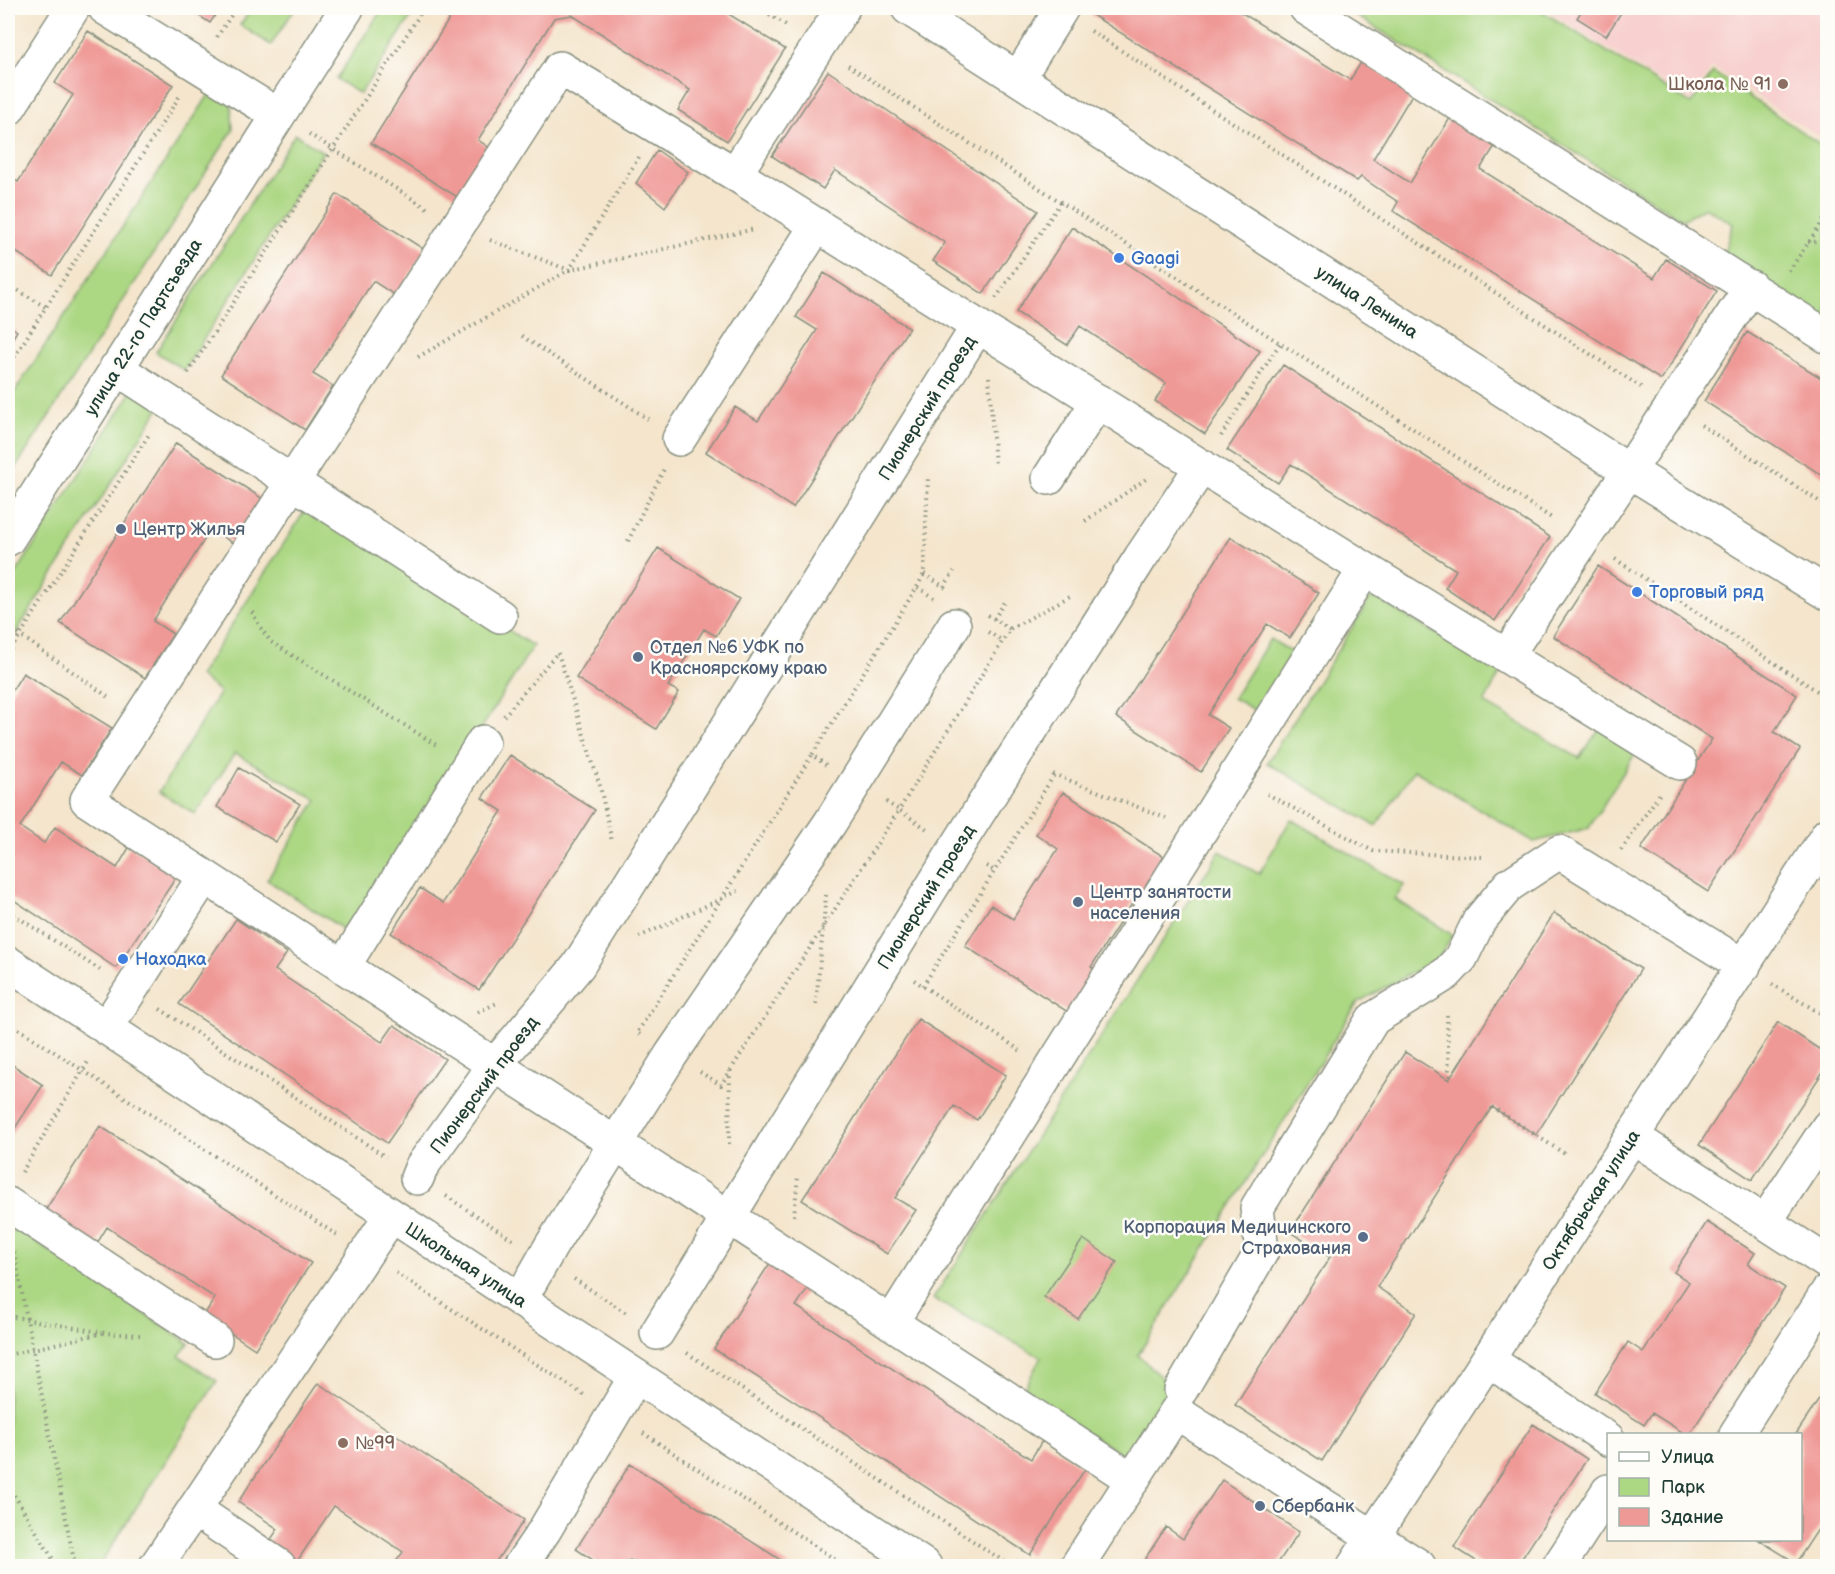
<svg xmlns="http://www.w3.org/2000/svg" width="1835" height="1574" font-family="'Balsamiq Sans',sans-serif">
	<rect width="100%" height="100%" fill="#fdfcf7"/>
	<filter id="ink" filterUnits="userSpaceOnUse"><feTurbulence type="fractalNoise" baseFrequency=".0167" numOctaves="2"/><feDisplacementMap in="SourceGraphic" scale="12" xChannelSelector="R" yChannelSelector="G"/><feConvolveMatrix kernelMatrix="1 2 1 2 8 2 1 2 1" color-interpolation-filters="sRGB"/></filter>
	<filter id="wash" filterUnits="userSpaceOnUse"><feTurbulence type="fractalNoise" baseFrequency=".008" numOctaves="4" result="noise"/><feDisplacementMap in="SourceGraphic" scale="24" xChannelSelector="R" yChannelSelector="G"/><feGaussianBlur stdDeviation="1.35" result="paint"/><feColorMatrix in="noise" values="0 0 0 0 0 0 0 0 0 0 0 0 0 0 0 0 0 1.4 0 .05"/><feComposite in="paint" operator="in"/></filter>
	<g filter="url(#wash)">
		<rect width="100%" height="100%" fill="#f4e5cc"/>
		<path fill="#f7d0cf" d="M1543,8H1827V142L1712,67L1691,101Z"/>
		<path fill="#acd783" stroke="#668a5c" stroke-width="1.5" d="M252,8H295L271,45L240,25Z
			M383,8H417L360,94L336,79Z
			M1344,8H1537L1691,104L1713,72L1827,149V329L1722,259L1733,224L1705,207L1683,220Z
			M216,84L231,100L233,130L8,480V402Z
			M295,134L323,152L184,370L156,352Z
			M134,388L161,405L8,645V586Z
			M311,501L533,646L352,935L267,880L317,800L235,753L195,814L159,792L220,692L199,676Z
			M1372,596L1501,672L1484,703L1579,758L1600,728L1635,754L1589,828L1534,842L1414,770L1376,826L1267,763Z
			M1270,639L1299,656L1263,715L1233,698Z
			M1291,819L1404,885L1395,899L1453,935L1439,958L1358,1002L1138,1355L1169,1385L1165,1406L1130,1459L1022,1393L1041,1357L933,1299L1220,851L1259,874Z
			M16,1229L189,1343L179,1356L217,1381L99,1566H8V1235Z"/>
		<g id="blocks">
			<path fill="#ef9996" d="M187,8H220L210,23Z
				M456,8H719L785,49L727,141L678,110L690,90L572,15L554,18L478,140L493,150L462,200L371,143Z
				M1092,8H1234L1350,80L1362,61L1413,93L1373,159L1410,183L1452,115L1497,143L1480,169L1654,278L1666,259L1717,291L1661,380L1393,211L1398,202L1361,177L1357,181L1089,13Z
				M1583,8H1624L1606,36L1577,18Z
				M88,31L173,85L52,275L8,247V176L18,182L73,95L55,83Z
				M828,71L1038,211L983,294L933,261L945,243L835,170L823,189L772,156Z
				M657,150L688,172L665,207L636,183Z
				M337,194L425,250L396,296L373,281L313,374L333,386L305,430L221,375Z
				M1072,227L1260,351L1205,434L1155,401L1166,383L1080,326L1067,345L1016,312Z
				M824,273L909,328L793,508L706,452L735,407L758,421L817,330L796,317Z
				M8,325L17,331L8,346Z
				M1747,332L1828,382V479L1704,401Z
				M1283,365L1550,537L1495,621L1445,588L1456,570L1291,464L1278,483L1227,450Z
				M176,443L263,499L234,544L211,529L153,621L173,634L145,678L60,623Z
				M1231,537L1319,593L1290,638L1267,624L1208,715L1229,728L1201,772L1116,717Z
				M658,548L739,599L716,636L704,629L668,686L679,692L656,729L576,678Z
				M1598,566L1797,695L1774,732L1800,749L1708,892L1641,849L1712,739L1553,636Z
				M23,673L112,728L82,775L61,762L20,827L44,843L55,827L117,868L130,846L177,876L116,968L8,896V697Z
				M510,755L595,810L479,990L391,933L420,888L443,903L502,811L482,798Z
				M239,768L300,804L276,842L217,807Z
				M1063,792L1172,862L1145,905L1135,899L1091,967L1101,973L1074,1016L965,946L991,905L1013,919L1058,849L1036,834Z
				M1554,913L1641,969L1536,1135L1492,1107L1377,1287L1416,1313L1322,1461L1235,1405L1330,1257L1290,1232L1405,1052L1449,1080Z
				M236,919L287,953L275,970L382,1042L394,1025L445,1059L387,1143L179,1004Z
				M918,1019L1006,1075L977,1120L954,1106L895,1198L916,1210L887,1254L802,1200Z
				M1778,1022L1828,1055V1064L1752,1180L1699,1145Z
				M8,1062L43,1085L8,1139Z
				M100,1126L311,1263L255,1349L204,1315L215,1298L107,1227L96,1245L44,1212Z
				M1707,1222L1755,1253L1748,1264L1785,1288L1690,1434H1685L1652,1413L1644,1425L1595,1393L1628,1342L1643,1352L1689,1282L1674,1272Z
				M1083,1239L1117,1262L1078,1319L1044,1297Z
				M770,1263L808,1288L796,1306L1031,1459L1042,1441L1085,1469L1030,1555L714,1349Z
				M318,1383L524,1520L493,1566H393L403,1552L334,1506L294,1566H253L278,1529L238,1502Z
				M1828,1386V1514L1796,1563L1759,1540H1800V1434H1796Z
				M1533,1424L1587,1459L1517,1566H1484L1454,1547Z
				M630,1464L790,1566H640L630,1560L626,1566H602L576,1549Z
				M1222,1480L1299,1532L1276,1566H1140L1166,1527L1183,1539Z"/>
		</g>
	</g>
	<g filter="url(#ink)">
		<use href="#blocks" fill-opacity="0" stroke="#8a9180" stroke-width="1.5"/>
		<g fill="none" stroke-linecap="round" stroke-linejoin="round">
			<g stroke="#8a9180" stroke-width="36">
				<path id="minor" d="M105,8L278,115
					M1306,8L1828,337
					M1019,77L1062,8
					M8,109L73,8
					M735,174L843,8
					M116,368L500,616
					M679,439L817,225
					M1049,478L1098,401
					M8,539L347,8
					M1507,655L1751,287
					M8,963L925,1566
					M343,967L483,742
					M106,1028L204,877
					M1633,1137L1828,1263
					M417,1178L422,1166L494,1066L578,966L978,326
					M8,1204L215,1340
					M1765,1222L1828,1127
					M520,1300L551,1246L671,1055L830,823L954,625
					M891,1323L1365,569
					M657,1333L956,848L1141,557L1202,466
					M1488,1360L1608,1439
					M1181,1390L1262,1251L1257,1208L1373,1019L1446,974L1461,958L1479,921L1509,885L1559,852L1744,966
					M1736,1434L1828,1291
					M1133,1480L87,800L560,68L735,174L1365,569L1680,763
					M194,1509L279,1566
					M156,1566L391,1216
					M520,1566L544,1531L636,1376
					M1077,1566L1176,1412L1419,1566
					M1354,1566L1828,834
					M1559,1566L1608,1491"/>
			</g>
			<g stroke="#8a9180" stroke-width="36">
				<path id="major" d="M908,8L1629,471L1828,594"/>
			</g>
			<path stroke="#8a9180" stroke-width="4" stroke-dasharray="1.5 4.5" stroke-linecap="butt" d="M759,8L789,27
				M1091,31L1641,387
				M217,37L236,8
				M848,65L1553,519
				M309,134L427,208
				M490,240L569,270L639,157
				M1808,242L1828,241
				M1789,271L1828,214
				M8,284L45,307
				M996,298L1061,202
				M522,336L648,419
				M418,357L569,270L755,229
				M8,367L179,97
				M188,373L424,8
				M989,377L995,466
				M1701,425L1828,507
				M1221,436L1280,343
				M1085,521L1149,477
				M628,541L664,469
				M1615,559L1828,698
				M924,574L949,590
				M917,587L924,574L928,477
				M944,587L954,571
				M252,612L260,627L271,642L438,746
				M988,615L1010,629
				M994,619L1005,602
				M8,627L110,698
				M988,632L1003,641
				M558,653L600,786L612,842
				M8,654L150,433
				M504,716L558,652
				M826,765L812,755L917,587L934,598
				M1053,774L1166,818
				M1267,794L1373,851L1484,857
				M886,802L899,810L1010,629L1072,595
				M1621,850L1661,792
				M986,866L995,871
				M8,911L100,970
				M639,937L738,891
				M914,980L1021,1051
				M1772,984L1828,1018
				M923,986L1054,775
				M816,1004L826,895
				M160,1009L386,1157
				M478,1012L499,1002
				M1447,1015L1449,1080
				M8,1022L337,1235
				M640,1035L637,1033L812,755
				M700,1072L721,1085L899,810L927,829
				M1492,1107L1565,1154
				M729,1144L730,1071
				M22,1172L89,1060
				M446,1196L515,1241
				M794,1216L798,1176
				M14,1252L75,1566
				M396,1273L584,1395
				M574,1279L628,1314
				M8,1316L105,1333L140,1335
				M687,1353L1011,1566
				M8,1355L102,1333
				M643,1433L845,1566
				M8,1485L57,1566
				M567,1561L576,1566"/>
			<use href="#minor" stroke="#fff" stroke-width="33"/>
			<use href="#major" stroke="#fff" stroke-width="33"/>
		</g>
	</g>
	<g fill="#8d6e63" stroke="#fdfcf7" stroke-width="2">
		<circle cx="1783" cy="84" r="6"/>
		<circle cx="343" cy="1443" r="6"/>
	</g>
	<g fill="#3f7fe0" stroke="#fdfcf7" stroke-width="2">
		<circle cx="1119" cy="258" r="6"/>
		<circle cx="1637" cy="592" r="6"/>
		<circle cx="123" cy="959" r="6"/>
	</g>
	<g fill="#5c6f8a" stroke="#fdfcf7" stroke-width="2">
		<circle cx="121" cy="529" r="6"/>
		<circle cx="638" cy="657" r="6"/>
		<circle cx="1078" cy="902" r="6"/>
		<circle cx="1363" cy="1237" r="6"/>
		<circle cx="1260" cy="1506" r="6"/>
	</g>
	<g text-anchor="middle" stroke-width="5" stroke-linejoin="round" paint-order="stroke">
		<g font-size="18" fill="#785e54" stroke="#fdfcf7" text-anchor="end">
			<text x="1771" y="90">Школа № 91</text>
			<text x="355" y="1449" text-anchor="start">№99</text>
		</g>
		<g font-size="18" fill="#366cbe" stroke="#fdfcf7" text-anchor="start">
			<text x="1131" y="264">Gaagi</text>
			<text x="1649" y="598">Торговый ряд</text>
			<text x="135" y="965">Находка</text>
		</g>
		<g font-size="18" fill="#1f3d34" stroke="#fdfcf7">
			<text transform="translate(1367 302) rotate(33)" y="6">улица Ленина</text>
			<text transform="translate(143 327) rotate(-58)" y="6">улица 22-го Партсъезда</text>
			<text transform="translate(927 408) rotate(-58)" y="6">Пионерский проезд</text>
			<text transform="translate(926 897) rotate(-58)" y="6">Пионерский проезд</text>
			<text transform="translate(484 1085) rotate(-53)" y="6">Пионерский проезд</text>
			<text transform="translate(1591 1200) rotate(-57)" y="6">Октябрьская улица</text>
			<text transform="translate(466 1265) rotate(33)" y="6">Школьная улица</text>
		</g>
		<g font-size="18" fill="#4e5e75" stroke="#fdfcf7" text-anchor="start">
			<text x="133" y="535">Центр Жилья</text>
			<text x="650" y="653">Отдел №6 УФК по<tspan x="650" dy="21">Красноярскому краю</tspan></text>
			<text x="1090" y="898">Центр занятости<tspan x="1090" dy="21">населения</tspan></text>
			<text x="1351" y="1233" text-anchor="end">Корпорация Медицинского<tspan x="1351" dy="21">Cтрахования</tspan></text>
			<text x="1272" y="1512">Сбербанк</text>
		</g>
	</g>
	<rect width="1835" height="1574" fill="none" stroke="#fdfcf7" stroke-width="30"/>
	<rect x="1607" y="1433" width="195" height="108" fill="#fdfcf7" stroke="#a4b0a9" stroke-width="1.5"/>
	<rect x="1619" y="1452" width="30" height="9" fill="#ffffff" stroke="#a4b0a9" stroke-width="1.5"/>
	<text x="1661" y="1463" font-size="18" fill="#1f3d34">Улица</text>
	<rect x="1619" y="1478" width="30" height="18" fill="#acd783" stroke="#a4b0a9" stroke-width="1.5"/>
	<text x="1661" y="1493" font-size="18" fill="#1f3d34">Парк</text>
	<rect x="1619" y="1508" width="30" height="18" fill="#ef9996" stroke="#a4b0a9" stroke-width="1.5"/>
	<text x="1661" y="1523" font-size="18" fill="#1f3d34">Здание</text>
</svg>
